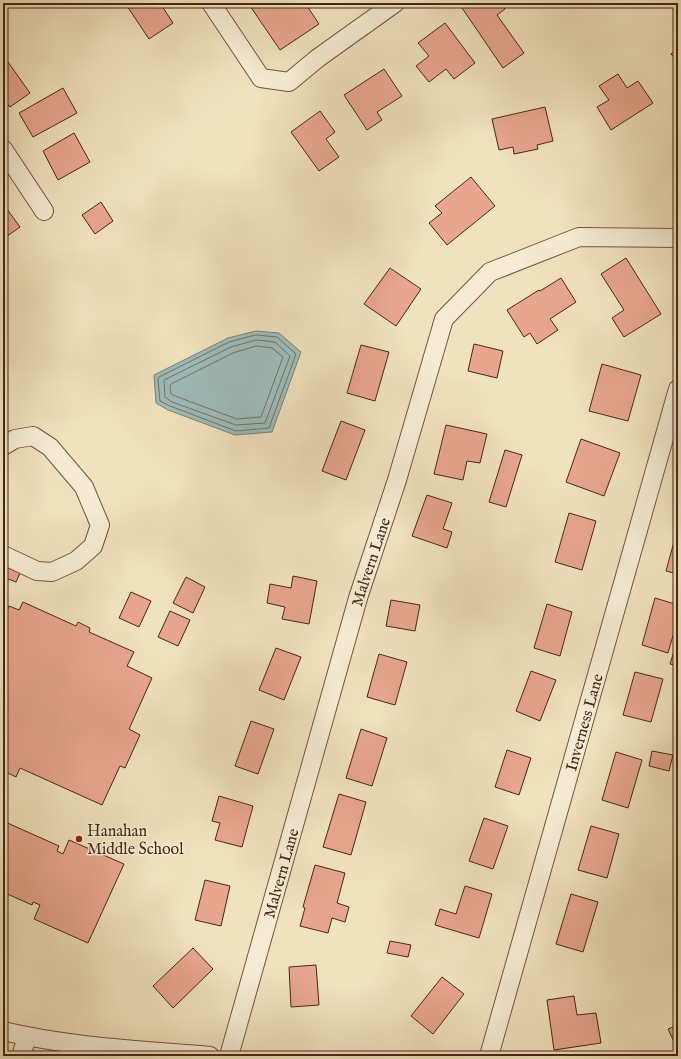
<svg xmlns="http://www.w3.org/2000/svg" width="681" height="1059" font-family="'IM FELL English',serif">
	<rect width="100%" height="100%" fill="#f1e2be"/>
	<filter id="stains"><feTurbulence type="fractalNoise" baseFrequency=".005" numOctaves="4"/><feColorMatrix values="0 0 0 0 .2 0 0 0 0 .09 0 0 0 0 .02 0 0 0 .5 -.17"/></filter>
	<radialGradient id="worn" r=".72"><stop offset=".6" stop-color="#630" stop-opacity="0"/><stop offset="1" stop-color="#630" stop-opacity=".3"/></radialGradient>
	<path fill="#9ebcba" stroke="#7b8078" d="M256,331L279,333L301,352L272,432L235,435L168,410L156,403L154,375L228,338Z"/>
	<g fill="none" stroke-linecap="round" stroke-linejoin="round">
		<path stroke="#727167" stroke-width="1" d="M256,335L277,337L296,354L269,428L236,431L170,406L160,401L158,379L159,377L229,342Z
			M257,340L275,342L290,356L265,423L236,425L172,402L165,397L164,380L231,347Z
			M257,346L272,348L283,357L261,417L237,419L175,396L171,394L170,385L171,384L233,353Z"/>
	</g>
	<path fill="#e8a68f" stroke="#472614" d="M131,3H160L173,23L149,39L127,6Z
		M248,3H305L319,24L280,50Z
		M462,3H501L505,9L497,15L524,53L503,68L460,5Z
		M445,23L475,63L454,79L446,69L429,82L416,66L429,56L418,43Z
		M678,48V62L671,54Z
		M8,62L30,93L10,107L3,98V66Z
		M384,69L402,96L377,112L382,120L367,130L344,95Z
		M618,74L627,88L638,81L653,103L611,130L597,107L609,100L599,86Z
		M63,88L77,113L33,137L19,113Z
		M545,107L553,141L537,145L538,149L514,154L513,147L499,150L492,119Z
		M320,111L335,132L326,139L339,157L319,171L291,132Z
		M74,133L90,162L58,180L43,151Z
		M471,177L495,206L447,245L429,223L442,213L435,206Z
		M101,202L113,221L95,234L82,215Z
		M4,205L20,227L3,239V206Z
		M626,258L661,314L624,337L612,318L624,310L601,274Z
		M390,268L421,289L396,326L364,304Z
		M561,278L576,302L550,319L558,330L537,344L530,333L524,337L507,310L539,290L540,291Z
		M474,344L503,351L497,378L468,371Z
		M361,345L389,352L375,401L347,393Z
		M602,364L641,375L628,421L589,411Z
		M341,421L365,430L346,480L322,471Z
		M446,425L487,434L480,463L467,461L463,480L434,474Z
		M581,439L620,453L604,496L566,482Z
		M505,450L522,455L506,507L489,502Z
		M427,495L452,503L443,529L452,532L447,548L412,536Z
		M569,513L596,521L582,570L555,562Z
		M678,527V574L666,571Z
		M3,565L20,573L16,582L3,577Z
		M293,576L317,581L309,624L282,619L285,607L267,603L270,584L291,588Z
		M186,577L205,587L193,613L173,603Z
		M131,592L151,601L139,627L119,618Z
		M655,598L678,605V618L668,653L642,645Z
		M391,600L420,605L415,631L386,626Z
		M23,602L76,626L78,622L90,628L89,632L134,652L127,666L152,678L129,729L140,735L125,768L120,766L102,805L20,768L16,777L8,773L3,783V643L5,638L3,637V619L9,606L19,610Z
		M547,604L572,612L560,656L534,648Z
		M170,611L190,620L178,646L158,637Z
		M676,645L678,646V666L670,664Z
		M276,648L301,657L284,700L259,690Z
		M379,654L407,662L395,705L367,697Z
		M531,671L556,680L540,721L516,711Z
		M635,672L663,679L651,722L623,715Z
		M251,721L274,729L258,774L235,766Z
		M361,729L387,738L372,786L346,778Z
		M507,750L531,758L519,795L495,787Z
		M652,751L673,755L669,771L649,766Z
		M616,752L642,760L628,808L602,800Z
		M339,794L366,802L351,855L323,847Z
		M219,796L253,806L242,847L215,840L220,823L212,821Z
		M484,818L508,826L493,869L469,861Z
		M3,821L59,846L57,851L63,854L69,840L124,864L88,943L34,919L40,905L33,902L32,905L3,892Z
		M591,826L619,834L607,878L578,870Z
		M315,865L345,873L337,903L349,907L345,922L332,918L328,933L300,926L305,908L303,907Z
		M205,880L230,886L221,926L195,920Z
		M465,886L492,894L479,938L435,925L440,909L456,914Z
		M571,894L598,902L583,952L556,944Z
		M390,941L411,945L408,957L387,953Z
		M193,948L213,969L173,1008L153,986Z
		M316,965L319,1005L291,1007L289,967Z
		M442,977L464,994L433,1034L411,1016Z
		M574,996L577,1015L596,1013L601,1043L554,1050L547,1000Z
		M678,1025V1050L668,1029Z"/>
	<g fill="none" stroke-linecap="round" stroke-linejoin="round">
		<g stroke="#72553e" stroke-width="20">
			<g id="minor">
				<path d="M211,3L261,78L289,82L318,58L395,3"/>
				<path d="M3,149L44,211"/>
				<path d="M3,446L15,439L33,436L50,447L84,487L100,525L93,546L76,561L52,572L37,571L3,555"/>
				<path d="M3,1031C70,1047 141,1050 210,1056"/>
				<path d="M21,1056L27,1037"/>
				<path id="s1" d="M229,1056L358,598L397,480L444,319L490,272L579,237L678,238"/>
				<path id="s2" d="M489,1056L678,389"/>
			</g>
		</g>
		<use href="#minor" stroke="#f6ecd5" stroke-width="18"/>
	</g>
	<circle fill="#8f2418" stroke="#f6ecd5" stroke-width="1.5" cx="79" cy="839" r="4"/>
	<g text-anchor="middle" stroke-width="3" stroke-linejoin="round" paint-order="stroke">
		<g font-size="16" fill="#472614" stroke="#f6ecd5">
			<text dy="6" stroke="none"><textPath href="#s1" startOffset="514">Malvern Lane</textPath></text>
			<text dy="6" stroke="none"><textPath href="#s2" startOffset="347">Inverness Lane</textPath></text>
			<text dy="6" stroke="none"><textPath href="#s1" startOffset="190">Malvern Lane</textPath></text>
		</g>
		<g font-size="16" fill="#472614" stroke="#f6ecd5" text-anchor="start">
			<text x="87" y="836">Hanahan<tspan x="87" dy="18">Middle School</tspan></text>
		</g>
	</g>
	<rect width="681" height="1059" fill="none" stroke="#f1e2be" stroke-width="16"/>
	<rect x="4" y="4" width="673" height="1051" fill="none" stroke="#472614" stroke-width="2"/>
	<rect x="8" y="8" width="665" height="1043" fill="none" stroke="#472614"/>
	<rect width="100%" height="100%" filter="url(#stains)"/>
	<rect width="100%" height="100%" fill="url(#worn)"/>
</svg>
